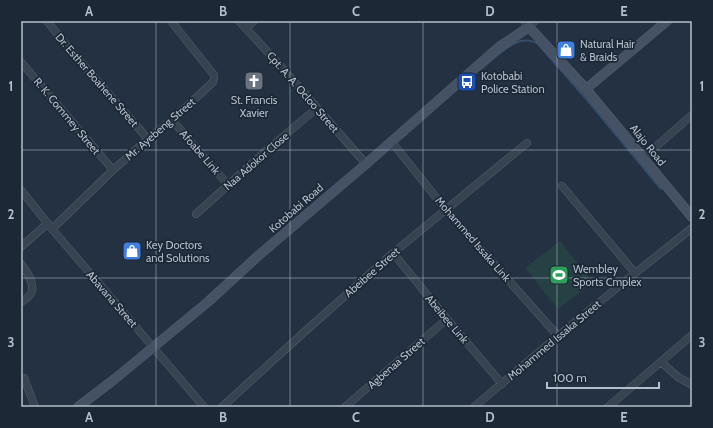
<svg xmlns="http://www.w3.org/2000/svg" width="713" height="428" font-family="Cabin,sans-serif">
	<rect width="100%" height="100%" fill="#233143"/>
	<path fill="#254144" d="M560,241L593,282L558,309L525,268Z"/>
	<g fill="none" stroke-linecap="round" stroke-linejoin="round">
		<path stroke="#364d6b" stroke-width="2" d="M481,69C491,61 509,43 521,41C526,40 532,41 537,43L588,101L661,189"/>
		<g stroke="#535e6c" stroke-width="8">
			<path id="street" d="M47,21L71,51L148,139
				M239,21L276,61L366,164
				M524,21L529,27L535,21
				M246,28L254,21
				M21,62L113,170
				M172,120L228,185
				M391,141L446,210L558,336
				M643,158L692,115
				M562,186L635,273
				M21,190L52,229L101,286L204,407
				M196,214L266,151L317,108
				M52,229L113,170L148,139L172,120L213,82L214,79V75L171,21
				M21,247L48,223
				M393,253L447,319L502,384
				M21,264C27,272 38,287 29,296C27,299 24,300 21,302
				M661,362L678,377L692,385
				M24,378L35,407
				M222,407L301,335L393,253L527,143
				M345,407L447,319
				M474,407L558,336L624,282L692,228
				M608,407L692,335"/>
		</g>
		<g stroke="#535e6c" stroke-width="10">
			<path id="secondary" d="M586,89L667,21
				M78,407L116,378L209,301L259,255L366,164L499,47L529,27L586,89L692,217"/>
		</g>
		<use href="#street" stroke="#384352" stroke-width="7"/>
		<use href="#secondary" stroke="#455266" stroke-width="9"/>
	</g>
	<path fill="none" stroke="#b5becc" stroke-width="1" stroke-opacity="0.55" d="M156,21V407M290,21V407M423,21V407M557,21V407M21,150H692M21,278H692"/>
	<defs>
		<g id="shop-square" transform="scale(1)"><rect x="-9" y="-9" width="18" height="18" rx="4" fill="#3f7fe0" stroke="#1d2837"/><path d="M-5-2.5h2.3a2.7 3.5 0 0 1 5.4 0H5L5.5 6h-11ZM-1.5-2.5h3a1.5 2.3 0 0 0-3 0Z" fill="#fff"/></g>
		<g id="church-square" transform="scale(1)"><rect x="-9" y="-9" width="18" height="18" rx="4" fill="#6b7280" stroke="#1d2837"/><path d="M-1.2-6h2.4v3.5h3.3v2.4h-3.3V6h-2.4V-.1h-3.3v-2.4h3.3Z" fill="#fff"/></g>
		<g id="bus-square" transform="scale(1)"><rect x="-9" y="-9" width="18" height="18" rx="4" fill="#1a4fb4" stroke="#1d2837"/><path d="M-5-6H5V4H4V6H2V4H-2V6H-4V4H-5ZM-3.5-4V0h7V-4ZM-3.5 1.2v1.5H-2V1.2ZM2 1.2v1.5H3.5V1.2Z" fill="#fff"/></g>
		<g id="stadium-square" transform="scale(1)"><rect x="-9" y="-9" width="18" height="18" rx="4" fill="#2e9e5b" stroke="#1d2837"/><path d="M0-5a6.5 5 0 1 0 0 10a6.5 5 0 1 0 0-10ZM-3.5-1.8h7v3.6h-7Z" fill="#fff"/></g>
	</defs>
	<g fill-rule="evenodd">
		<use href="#shop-square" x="566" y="50"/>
		<use href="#church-square" x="254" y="81"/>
		<use href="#bus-square" x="467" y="82"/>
		<use href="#shop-square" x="132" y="251"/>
		<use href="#stadium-square" x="559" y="275"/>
	</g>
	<g text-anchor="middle" stroke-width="3.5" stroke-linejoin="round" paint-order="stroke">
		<g font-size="11" fill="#b5becc" stroke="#1d2837" text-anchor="start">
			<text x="580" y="48">Natural Hair<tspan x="580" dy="13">&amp; Braids</tspan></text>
			<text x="481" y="80">Kotobabi<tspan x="481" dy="13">Police Station</tspan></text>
			<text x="254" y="104" text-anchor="middle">St. Francis<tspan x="254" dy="13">Xavier</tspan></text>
			<text x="146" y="249">Key Doctors<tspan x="146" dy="13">and Solutions</tspan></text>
			<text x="573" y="273">Wembley<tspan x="573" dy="13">Sports Cmplex</tspan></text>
		</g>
		<g font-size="11" fill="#b5becc" stroke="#1d2837">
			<text transform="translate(97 80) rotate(49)" y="4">Dr. Esther Boahene Street</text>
			<text transform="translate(303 92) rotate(49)" y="4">Cpt. A. A. Ocloo Street</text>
			<text transform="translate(67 116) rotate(50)" y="4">R. K. Commey Street</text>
			<text transform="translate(160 129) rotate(-41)" y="4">Mr. Ayebeng Street</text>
			<text transform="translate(648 145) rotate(51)" y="4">Alajo Road</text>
			<text transform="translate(200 152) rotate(49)" y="4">Afoabe Link</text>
			<text transform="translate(256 161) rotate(-41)" y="4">Naa Adokor Close</text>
			<text transform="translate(296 208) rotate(-41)" y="4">Kotobabi Road</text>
			<text transform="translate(473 239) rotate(49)" y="4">Mohammed Issaka Link</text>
			<text transform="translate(372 272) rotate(-41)" y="4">Abeibee Street</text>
			<text transform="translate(112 299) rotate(49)" y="4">Abavana Street</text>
			<text transform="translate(447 319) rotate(50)" y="4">Abeibee Link</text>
			<text transform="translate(554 340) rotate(-40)" y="4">Mohammed Issaka Street</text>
			<text transform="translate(396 363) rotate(-41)" y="4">Agbenaa Street</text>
		</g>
	</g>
	<rect width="713" height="428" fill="none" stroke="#1d2837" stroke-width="44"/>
	<path d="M547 382v6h112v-6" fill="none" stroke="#b5becc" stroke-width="2"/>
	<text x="553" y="382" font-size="12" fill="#b5becc" stroke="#1d2837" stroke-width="3" paint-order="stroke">100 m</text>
	<rect x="22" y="22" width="669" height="384" fill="none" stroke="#b5becc" stroke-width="1.5"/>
	<g font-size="13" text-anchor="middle" font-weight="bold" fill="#b5becc">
		<text x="89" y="16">A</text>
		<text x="223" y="16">B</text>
		<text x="356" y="16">C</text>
		<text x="490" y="16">D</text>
		<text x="624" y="16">E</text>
		<text x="11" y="91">1</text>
		<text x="702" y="91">1</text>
		<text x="11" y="219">2</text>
		<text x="702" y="219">2</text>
		<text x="11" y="347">3</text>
		<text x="702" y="347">3</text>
		<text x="89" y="422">A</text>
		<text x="223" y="422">B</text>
		<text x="356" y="422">C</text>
		<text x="490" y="422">D</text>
		<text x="624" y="422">E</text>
	</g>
</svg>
